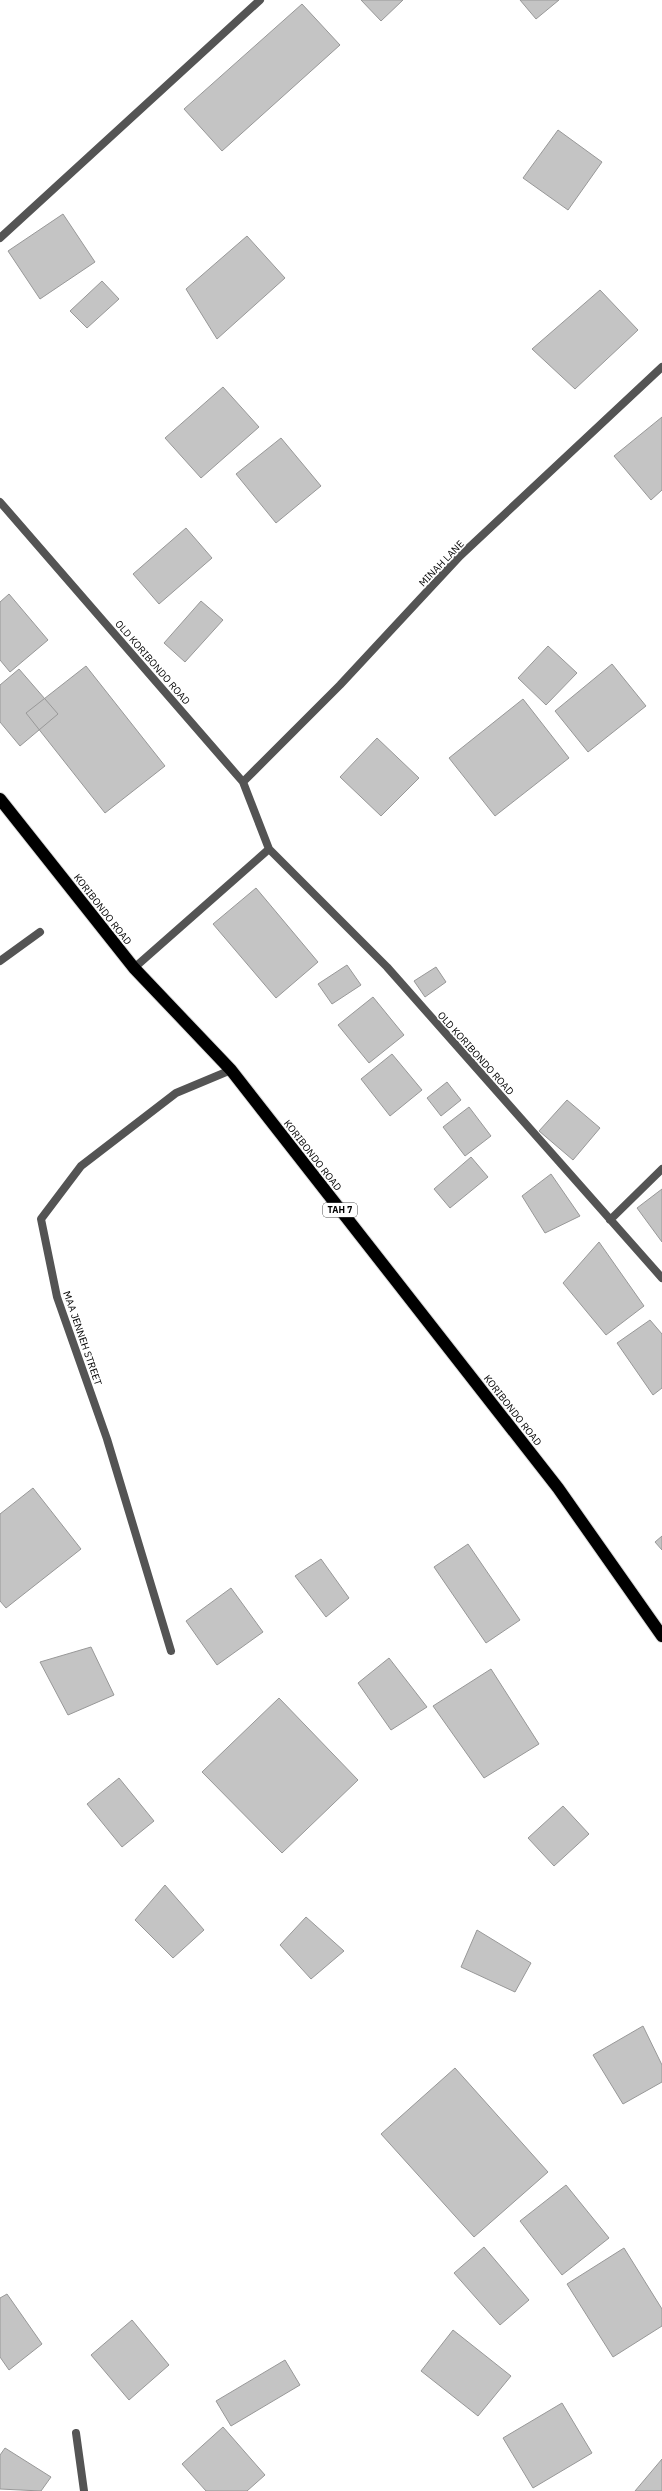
<svg xmlns="http://www.w3.org/2000/svg" width="662" height="2491" font-family="'IBM Plex Sans',sans-serif">
	<rect width="100%" height="100%" fill="#fff"/>
	<path fill="#c4c4c4" stroke="#989898" d="M361,0H403L381,21Z
		M520,0H559L536,19Z
		M302,4L340,45L222,151L184,109Z
		M558,130L602,162L568,210L523,178Z
		M63,214L95,262L40,299L8,251Z
		M247,236L285,278L217,339L186,289Z
		M102,281L119,299L87,328L70,311Z
		M600,290L638,330L575,389L532,349Z
		M223,387L259,427L201,478L165,438Z
		M662,417V490L651,500L614,456Z
		M281,438L321,486L276,523L236,474Z
		M186,528L212,558L159,604L133,574Z
		M9,594L48,640L10,672L0,660V602Z
		M201,601L223,620L185,662L164,643Z
		M548,646L577,673L546,705L518,678Z
		M612,664L646,706L588,752L555,711Z
		M86,666L165,766L105,813L26,713Z
		M19,669L58,714L20,746L0,722V685Z
		M523,699L569,758L495,816L449,758Z
		M377,738L419,778L381,816L340,777Z
		M256,888L318,962L276,998L213,924Z
		M347,965L361,985L332,1004L318,984Z
		M436,967L446,982L425,997L414,981Z
		M373,997L404,1035L369,1063L338,1025Z
		M392,1054L422,1090L390,1116L361,1079Z
		M447,1082L461,1100L441,1116L427,1098Z
		M567,1100L600,1128L573,1160L539,1131Z
		M469,1107L491,1136L465,1156L443,1127Z
		M471,1157L488,1177L450,1208L434,1189Z
		M551,1174L580,1216L545,1233L522,1196Z
		M662,1189V1242L637,1208Z
		M599,1242L644,1306L606,1335L563,1283Z
		M650,1320L662,1334V1388L653,1395L617,1343Z
		M33,1488L81,1549L6,1608L0,1601V1514Z
		M662,1536V1550L655,1542Z
		M468,1544L520,1620L486,1643L434,1567Z
		M321,1559L349,1598L326,1617L295,1576Z
		M231,1588L263,1632L217,1665L186,1621Z
		M91,1647L114,1695L68,1715L40,1662Z
		M389,1658L427,1707L391,1730L358,1683Z
		M491,1669L539,1744L484,1778L433,1706Z
		M279,1698L358,1780L282,1853L202,1772Z
		M119,1778L154,1821L122,1847L87,1804Z
		M563,1806L589,1834L554,1866L528,1838Z
		M165,1885L204,1930L173,1958L135,1920Z
		M306,1917L344,1951L311,1979L280,1945Z
		M477,1930L531,1963L515,1992L461,1967Z
		M643,2026L662,2065V2082L623,2104L593,2055Z
		M455,2068L548,2172L474,2237L381,2134Z
		M566,2185L609,2238L562,2275L520,2221Z
		M484,2247L529,2300L500,2325L454,2273Z
		M624,2248L662,2309V2326L613,2357L567,2284Z
		M7,2294L42,2344L9,2370L0,2357V2298Z
		M132,2320L169,2365L129,2400L91,2355Z
		M453,2330L511,2376L478,2416L421,2371Z
		M285,2360L300,2385L231,2426L216,2401Z
		M562,2403L592,2453L533,2488L503,2438Z
		M223,2427L265,2475L247,2491H206L182,2464Z
		M5,2448L51,2477L41,2491L0,2489V2455Z
		M662,2459V2491H635Z"/>
	<g fill="none" stroke-linecap="round" stroke-linejoin="round">
		<g stroke="#dbdbdb" stroke-width="14">
			<path id="highway" d="M0,799L134,968L231,1070L558,1488L662,1636"/>
		</g>
		<path stroke="#545454" stroke-width="8" d="M0,238L260,0
			M0,502L243,782L269,849L134,968
			M243,782L340,685L460,556L662,367
			M269,849L387,967L662,1278
			M0,961L40,932
			M610,1220L662,1169
			M171,1651L107,1439L57,1297L41,1219L81,1166L176,1093L231,1070
			M76,2433L84,2491"/>
		<use href="#highway" stroke="#000" stroke-width="12"/>
	</g>
	<g text-anchor="middle" stroke-width="3.5" stroke-linejoin="round" paint-order="stroke">
		<rect fill="#fff" stroke="#4c4c4c" stroke-width="1" x="323" y="1203" width="34" height="14" rx="3"/>
		<g font-size="9" font-weight="bold" fill="#000">
			<text x="340" y="1213">TAH 7</text>
		</g>
		<g font-size="10" fill="#000" stroke="#fff">
			<text transform="translate(441 563) rotate(-46)" y="4">MINAH LANE</text>
			<text transform="translate(153 662) rotate(49)" y="4">OLD KORIBONDO ROAD</text>
			<text transform="translate(103 909) rotate(52)" y="4">KORIBONDO ROAD</text>
			<text transform="translate(476 1053) rotate(48)" y="4">OLD KORIBONDO ROAD</text>
			<text transform="translate(313 1155) rotate(52)" y="4">KORIBONDO ROAD</text>
			<text transform="translate(83 1338) rotate(71)" y="4">MAA JENNEH STREET</text>
			<text transform="translate(513 1410) rotate(52)" y="4">KORIBONDO ROAD</text>
		</g>
	</g>
</svg>
